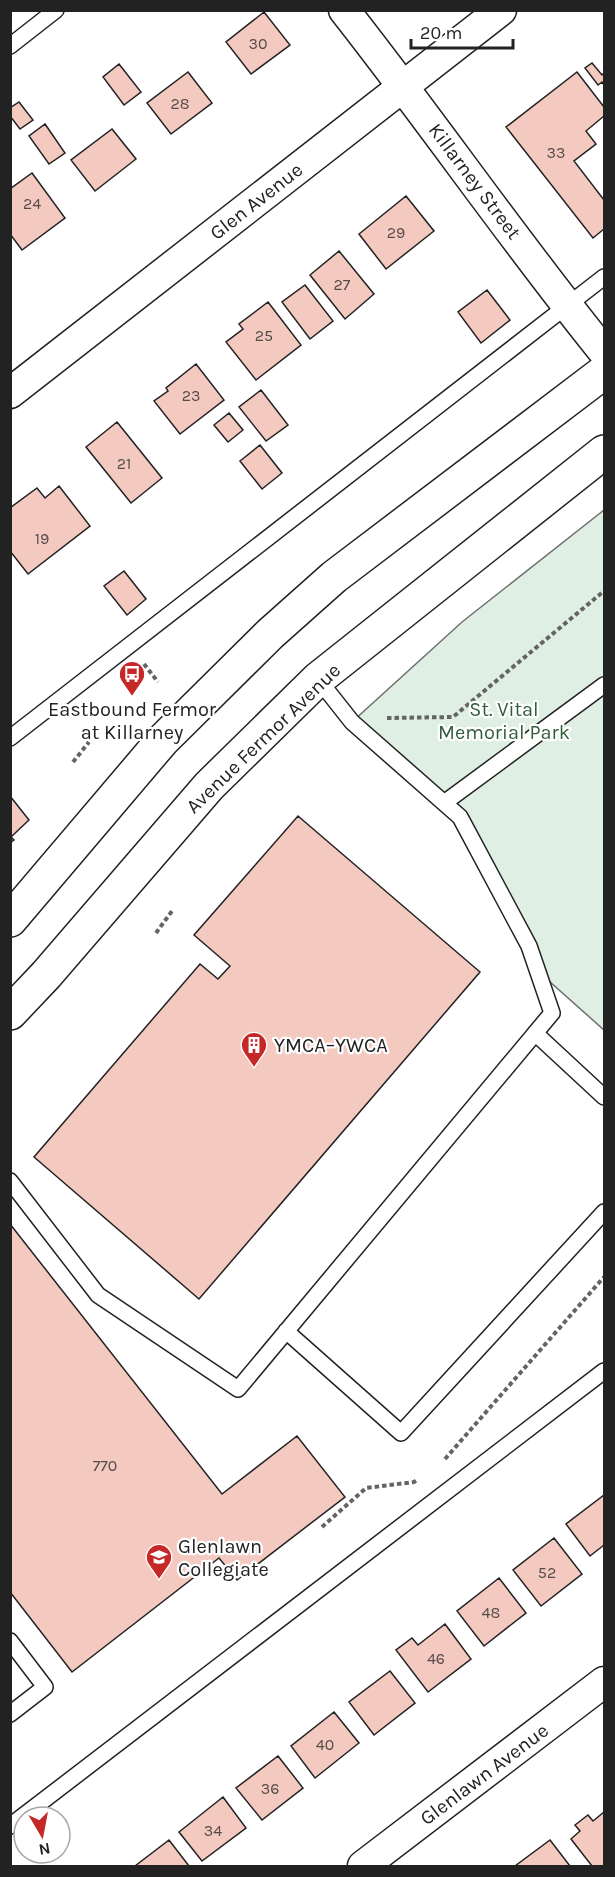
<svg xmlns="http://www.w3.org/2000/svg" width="615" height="1877" font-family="Karla,sans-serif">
	<rect width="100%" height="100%" fill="#fff"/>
	<path fill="#e0efe3" stroke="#6f6f6f" stroke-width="1.5" d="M604,510V1030L540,973L460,817L352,722L462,622Z"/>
	<path fill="#f3c9c0" stroke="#222" stroke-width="1.5" d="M264,12L290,45L251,74L226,42Z
		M592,63L602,75L604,73V85L602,82L598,85L585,68Z
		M119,64L141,92L124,105L103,77Z
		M188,72L212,103L171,134L147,103Z
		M577,72L604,107V116L586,131L596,144L574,161L604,200V229L593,238L506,127Z
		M19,102L33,120L20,129L10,116V108Z
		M45,124L65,153L49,164L29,136Z
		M112,129L136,159L95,191L71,160Z
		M32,173L65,218L22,250L10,234V189Z
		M406,196L434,231L386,269L359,234Z
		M339,251L374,294L345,319L310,275Z
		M305,285L333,321L310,339L282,302Z
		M487,290L510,320L481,343L458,312Z
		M268,302L301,345L256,380L226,342L243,329L239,324Z
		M196,364L224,400L180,434L154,401L168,391L166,388Z
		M261,390L288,425L266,441L239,407Z
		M229,413L243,430L228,442L214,425Z
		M117,422L162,478L131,503L86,447Z
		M260,445L282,473L262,489L240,461Z
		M59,486L90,526L28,574L10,551V508L37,488L45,498Z
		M124,571L146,599L127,615L104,586Z
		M10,796L29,820L11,837L14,840L10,843Z
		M298,816L480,972L199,1299L34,1157L200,964L218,979L230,966L194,935Z
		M10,1224L222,1494L297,1436L345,1497L237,1580L219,1558L72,1672L10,1592Z
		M604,1495V1545L590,1556L566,1524Z
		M554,1538L582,1574L541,1606L513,1570Z
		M499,1578L526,1613L484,1646L457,1611Z
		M445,1624L471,1659L428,1692L396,1650L412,1638L418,1645Z
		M390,1671L415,1703L374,1735L349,1702Z
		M334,1712L359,1743L315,1778L291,1746Z
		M278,1756L303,1788L262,1820L236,1788Z
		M223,1797L246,1828L202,1861L179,1832Z
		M604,1812V1866H592L571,1839L580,1831L575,1825L588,1815L593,1821Z
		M169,1840L189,1866H135Z
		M550,1840L570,1866H515Z"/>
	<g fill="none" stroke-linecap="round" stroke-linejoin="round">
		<g stroke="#222" stroke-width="18">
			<path id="service" d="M10,46L56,10
				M10,738L604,277
				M444,803L604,685
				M535,1033L604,1097
				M10,1181L98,1295L238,1389L552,1013L529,946L460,817L352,722L318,679
				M286,1331L401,1433L604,1212
				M10,1641L45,1687L10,1714
				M10,1826L604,1371"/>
		</g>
		<g stroke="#222" stroke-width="33">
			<path id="minor" d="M344,10C433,123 514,241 604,352
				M10,393L501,10
				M363,1866L604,1682"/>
		</g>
		<g stroke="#222" stroke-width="36">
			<path id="secondary" d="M10,920L162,741L270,634L334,577L604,372
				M10,1013L46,975L209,786L318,679L604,452"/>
		</g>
		<path stroke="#646464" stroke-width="4" stroke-dasharray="4.5 3" stroke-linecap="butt" d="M144,664L158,682
			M387,718L453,717L604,591
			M73,762L89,742
			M156,933L172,911
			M445,1459L604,1277
			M322,1527L366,1488L414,1482L417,1480"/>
		<use href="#service" stroke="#fff" stroke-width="15"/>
		<use href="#minor" stroke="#fff" stroke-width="30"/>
		<use href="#secondary" stroke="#fff" stroke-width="33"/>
	</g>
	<defs>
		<g id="bus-pin" transform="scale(1.35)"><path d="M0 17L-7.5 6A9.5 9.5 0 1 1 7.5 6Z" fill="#c62828" stroke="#fff"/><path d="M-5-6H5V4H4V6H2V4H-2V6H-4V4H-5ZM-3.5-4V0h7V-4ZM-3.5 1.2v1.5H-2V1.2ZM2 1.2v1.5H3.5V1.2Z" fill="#fff"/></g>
		<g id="building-pin" transform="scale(1.35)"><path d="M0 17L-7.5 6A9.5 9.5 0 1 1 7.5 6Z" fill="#c62828" stroke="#fff"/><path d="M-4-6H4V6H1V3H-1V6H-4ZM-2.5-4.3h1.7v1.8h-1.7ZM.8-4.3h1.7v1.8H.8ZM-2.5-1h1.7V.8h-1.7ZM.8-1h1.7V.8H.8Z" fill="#fff"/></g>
		<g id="school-pin" transform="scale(1.35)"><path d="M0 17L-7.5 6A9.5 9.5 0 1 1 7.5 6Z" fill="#c62828" stroke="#fff"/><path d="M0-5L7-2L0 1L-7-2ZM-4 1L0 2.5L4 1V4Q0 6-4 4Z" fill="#fff"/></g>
	</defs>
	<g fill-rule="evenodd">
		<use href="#bus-pin" x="132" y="674"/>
		<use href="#building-pin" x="254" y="1045"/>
		<use href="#school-pin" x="159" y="1557"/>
	</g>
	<g text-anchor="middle" stroke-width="4.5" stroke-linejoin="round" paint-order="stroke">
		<g font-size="16" fill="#564c4a">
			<text x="258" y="49">30</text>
			<text x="180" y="109">28</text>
			<text x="556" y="158">33</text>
			<text x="32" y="209">24</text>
			<text x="396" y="238">29</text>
			<text x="342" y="290">27</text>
			<text x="264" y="341">25</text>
			<text x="191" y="401">23</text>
			<text x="124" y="469">21</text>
			<text x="42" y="544">19</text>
			<text x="105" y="1471">770</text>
			<text x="547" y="1578">52</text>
			<text x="491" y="1618">48</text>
			<text x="436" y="1664">46</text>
			<text x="325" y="1750">40</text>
			<text x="270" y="1794">36</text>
			<text x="213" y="1836">34</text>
		</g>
		<g font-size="20" fill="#222" stroke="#fff">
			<text transform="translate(475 181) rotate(53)" y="7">Killarney Street</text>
			<text transform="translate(256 201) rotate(-38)" y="7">Glen Avenue</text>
			<text transform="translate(263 738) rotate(-44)" y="7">Avenue Fermor Avenue</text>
			<text transform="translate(484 1774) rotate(-37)" y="7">Glenlawn Avenue</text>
		</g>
		<g font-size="20" fill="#222" stroke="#fff" text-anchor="start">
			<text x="132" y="716" text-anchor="middle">Eastbound Fermor<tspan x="132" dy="23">at Killarney</tspan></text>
			<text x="274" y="1052">YMCA–YWCA</text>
			<text x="178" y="1553">Glenlawn<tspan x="178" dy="23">Collegiate</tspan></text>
		</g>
		<g font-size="20" fill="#2f5e38" stroke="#fff">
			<text x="504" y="716">St. Vital<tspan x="504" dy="23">Memorial Park</tspan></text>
		</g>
	</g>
	<rect width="615" height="1877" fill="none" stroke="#222222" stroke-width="24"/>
	<g transform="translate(42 1835) rotate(170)"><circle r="28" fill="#ffffff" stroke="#a7a7a7" stroke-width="1.5"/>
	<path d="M0-4.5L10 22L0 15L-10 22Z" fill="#c62828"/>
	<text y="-9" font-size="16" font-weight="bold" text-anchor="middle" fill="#222222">N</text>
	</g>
	<path d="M411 39v9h102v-9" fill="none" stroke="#222222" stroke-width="3"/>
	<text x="420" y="39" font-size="18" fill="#222222" stroke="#ffffff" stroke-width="4.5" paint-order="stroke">20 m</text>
</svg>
